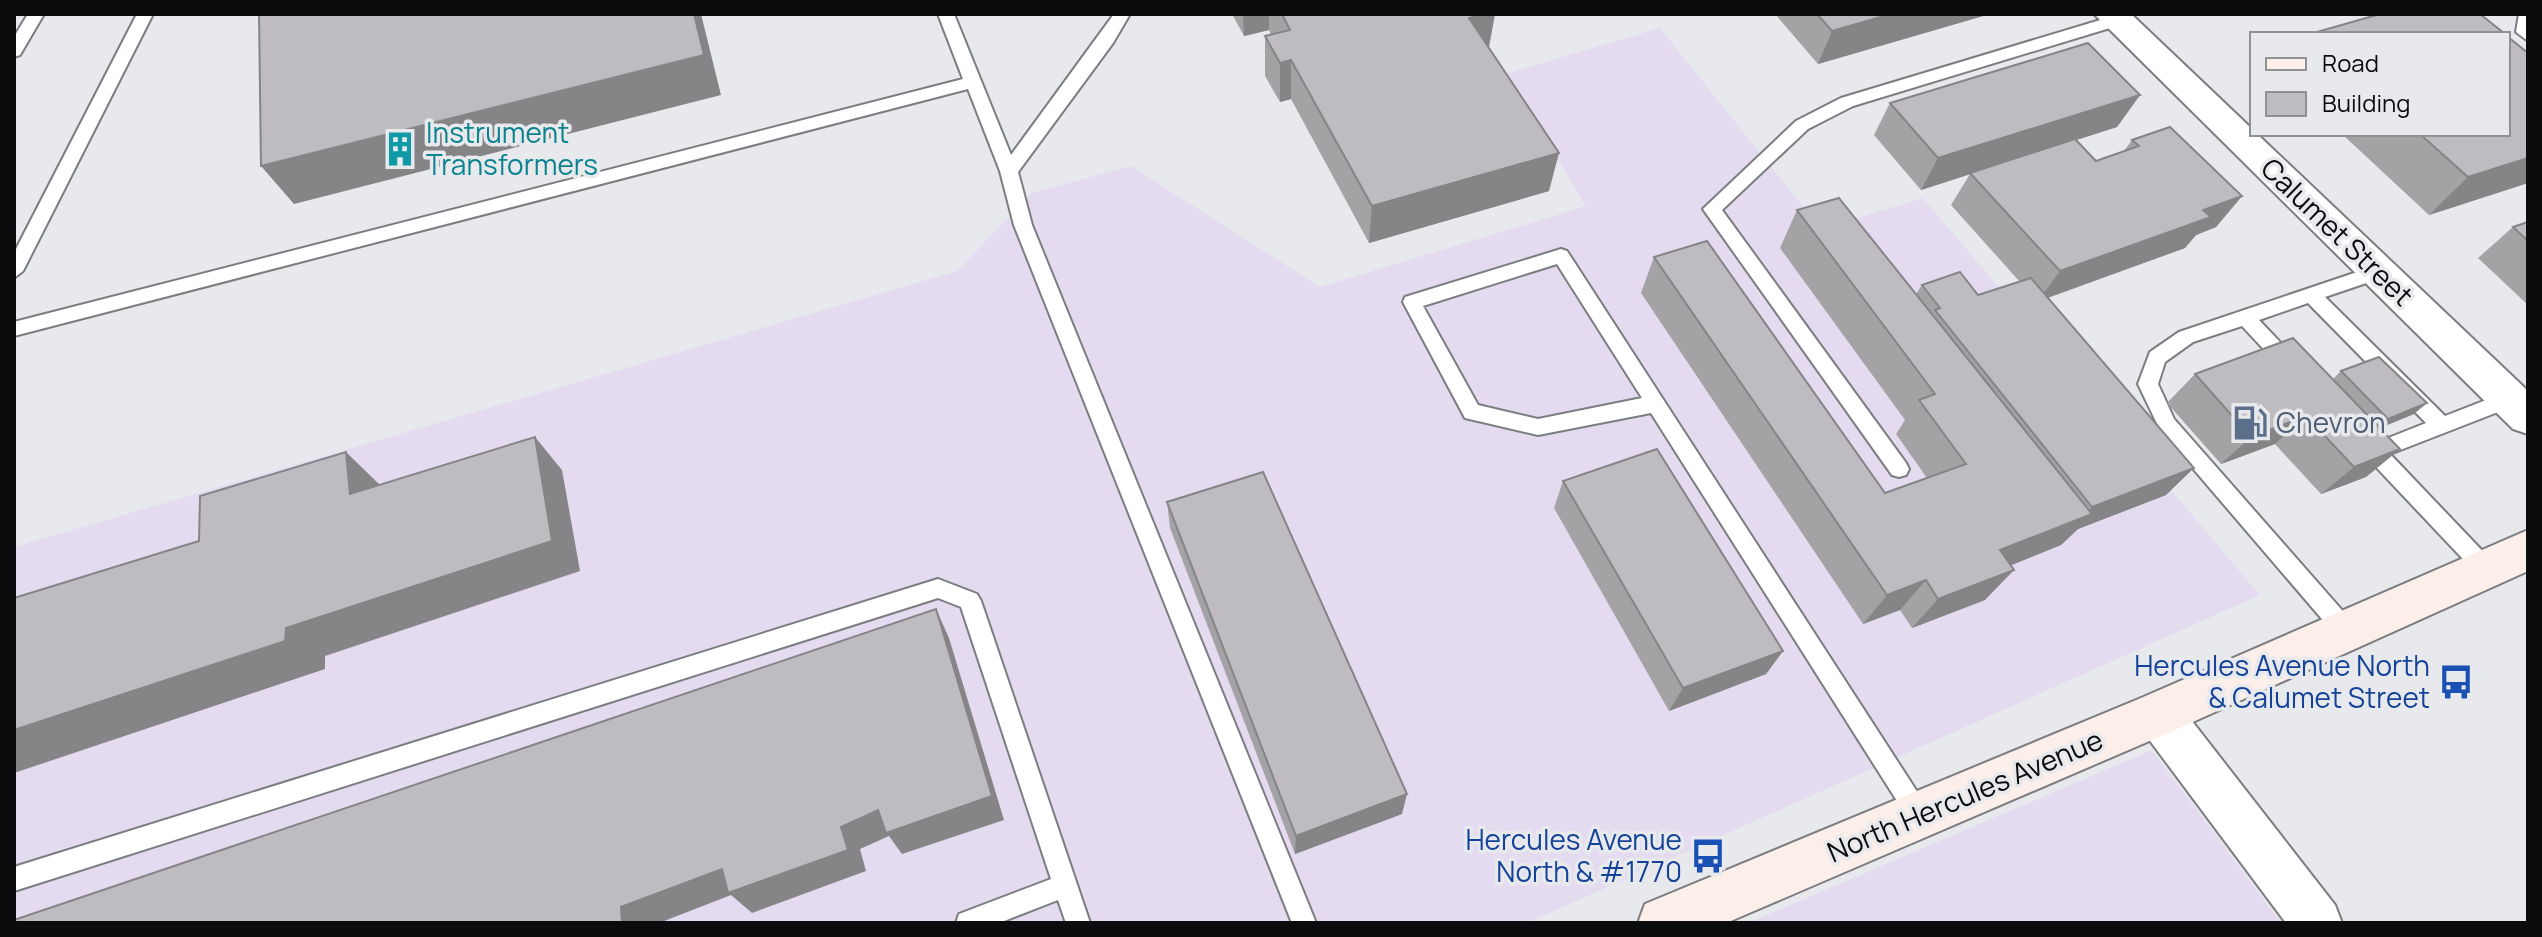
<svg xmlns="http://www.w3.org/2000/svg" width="2542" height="937" font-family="Manrope,sans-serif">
	<rect width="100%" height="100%" fill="#e7e9ed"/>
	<path fill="#e4dbf0" d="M1660,28L1821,229L1923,198L2260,595L1527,923H14V547L957,271L1032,193L1131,166L1320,287L1586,206L1506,74Z
		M2152,750L2281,923H1748Z"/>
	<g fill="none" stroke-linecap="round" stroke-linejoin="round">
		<g stroke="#7b7d81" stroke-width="4">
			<path id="lane" d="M28,14H44L20,55L14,57V37Z
				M137,14H153L23,271L14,278V253Z
				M938,14H954L1011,155L1114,14H1130L1113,43L1018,172L1032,225L1316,923H1292L1014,225L1000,171L968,89L14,336V322L963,79Z
				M2519,14H2528V41L2516,32Z
				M2117,15L2125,20L2123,24L1853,106L1808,129L1722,210L1906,463L1909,469L1906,475L1899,477L1892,475L1703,209L1796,121L1841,98Z
				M1561,249L1567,251L1927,807L1931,815L1927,823L1919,826L1911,823L1651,413L1538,435L1465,418L1403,302L1405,297ZM1557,264L1642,398L1538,419L1478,405L1423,306Z
				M2378,265L2384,267L2387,272L2384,277L2325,297L2445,416L2509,391L2516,393L2519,399L2516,405L2390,454L2492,561L2495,568L2492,575L2485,577L2478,575L2360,450L2357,444L2360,438L2367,436L2378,442L2426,423L2308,303L2259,320L2296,359L2299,364L2296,369H2282L2242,326L2193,342L2165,362L2158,384L2174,419L2355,625L2358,632L2355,639L2347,642L2339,639L2160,430L2138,384L2150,352L2179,332Z
				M938,579L977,594L981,601L1090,923H1066L1058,900L999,923H956L959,914L1051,879L961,607L938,598L14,891V867Z"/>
		</g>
		<g stroke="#7b7d81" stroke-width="4">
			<path id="street" d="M2094,14H2131L2252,129V134H2257L2528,391V434L2513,429Z
				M2158,692L2174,698L2335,905L2342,923H2286L2142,730L2135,714L2142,698Z"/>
		</g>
		<g stroke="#7b7d81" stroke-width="4">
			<path id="secondary" d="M2528,530V571L2175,730L1726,923H1638L1645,904L2141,698Z"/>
		</g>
		<use href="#lane" fill="#fff" fill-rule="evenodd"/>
		<use href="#street" fill="#fff" fill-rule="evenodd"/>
		<use href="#secondary" fill="#fcefe9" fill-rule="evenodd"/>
	</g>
	<path fill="#a3a2a5" d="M1232,14H1495L1489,48L1549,191L1369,243L1291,99L1280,102L1265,76V36L1271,35L1269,30L1244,36Z
		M1775,14H1990L1818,64Z
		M2528,53V183L2429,215L2342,134H2508Z
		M2140,95L2117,127L2076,140L2096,161L2124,151L2132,140L2242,196L2216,227L2196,235L2185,248L2048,298L2166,495L2078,529L2061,545L2011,565L1985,600L1912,628L1900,610L1863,624L1641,293L1654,257L1885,493L1927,478L1896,434L1905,420L1780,248L1797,210L1916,294L1922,285L1978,295L2020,282L1951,205L1970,174L1921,190L1874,135L1890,103Z
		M2528,222V305L2478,258L2513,227Z
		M2341,371L2414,414L2380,428L2400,449L2366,477L2321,494L2275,444L2221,464L2167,403L2195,374L2333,379Z
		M1563,481L1783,651L1766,674L1669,711L1554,508Z
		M1167,502L1402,814L1295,854L1170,528Z"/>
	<path fill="#858486" d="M694,14H701L721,95L294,204L261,166Z
		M1243,14H1269V30L1244,36Z
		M1468,14H1495L1488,50L1463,57Z
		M1891,14H1990L1818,64L1832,31Z
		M1291,60V99L1280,102V63Z
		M2140,95L2117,127L1921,190L1938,158Z
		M1559,153L1549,191L1369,243L1372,206Z
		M2528,158V183L2429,215L2468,177Z
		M2242,196L2216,227L2196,235L2185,248L2038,301L2060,271L2203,210Z
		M2427,403L2414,414L2375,430L2388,419Z
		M2306,416L2275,444L2221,464L2251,437Z
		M535,437L562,470L580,571L325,656V669L14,773V730L286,628Z
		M2400,449L2366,477L2321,494L2354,467Z
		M346,452L380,485L350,494Z
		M2194,468L2166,495L2078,529L2061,545L1972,581L2000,550L2080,519L2092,507Z
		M2014,570L1985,600L1912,628L1938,599Z
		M1926,580L1900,610L1863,624L1887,595Z
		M936,609L949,638L1004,820L902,854L889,836L860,849L866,871L752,913L731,895L659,923H622L621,907L722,869L841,827Z
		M1783,651L1766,674L1669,711L1683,688Z
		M1407,794L1402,814L1295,854L1296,836Z"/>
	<path fill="#bebcc0" stroke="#858486" stroke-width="2" d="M259,14H694L704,55L261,166Z
		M1282,14H1483L1469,18L1559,153L1372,206L1291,60L1280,63L1265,36L1290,30Z
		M1817,14H1891L1832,31Z
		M2380,14H2480L2505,34H2310Z
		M2508,37L2528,53V158L2468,177L2420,134H2508Z
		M2088,43L2140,95L1938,158L1890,103Z
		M2170,127L2242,196L2203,210L2211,217L2060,271L1970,173L2075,139L2096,161L2139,146L2132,140Z
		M1839,198L2092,514L2000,550L2014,570L1938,599L1926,580L1887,595L1654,257L1707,241L1885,493L1966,464L1919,400L1935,394L1797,210Z
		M2528,222V241L2513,227Z
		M1960,272L1978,295L2031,278L2194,468L2092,507L1935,310L1940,308L1922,285Z
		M2293,338L2400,449L2354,467L2306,416L2251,437L2195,374Z
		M2379,357L2427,403L2388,419L2341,371Z
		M535,437L552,541L286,628L285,641L14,730V598L199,541L200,496L346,452L350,494Z
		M1657,449L1783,651L1683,688L1563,481Z
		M1263,472L1407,794L1296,836L1167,502Z
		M936,609L992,796L886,833L878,810L841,827L848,850L728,893L722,869L621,907L622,923H14V920Z"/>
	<defs>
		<g id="building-bare" transform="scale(2.76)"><path d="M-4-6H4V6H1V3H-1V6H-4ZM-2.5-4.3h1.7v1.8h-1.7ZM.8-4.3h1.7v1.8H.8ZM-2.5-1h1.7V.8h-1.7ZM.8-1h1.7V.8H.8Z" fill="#0f9aa8" stroke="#e7e9ed" stroke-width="2.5" paint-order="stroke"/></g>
		<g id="fuel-bare" transform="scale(2.76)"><path d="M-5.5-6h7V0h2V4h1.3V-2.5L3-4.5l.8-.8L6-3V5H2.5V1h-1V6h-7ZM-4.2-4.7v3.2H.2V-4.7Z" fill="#5c6f8a" stroke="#e7e9ed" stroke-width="2.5" paint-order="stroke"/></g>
		<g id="bus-bare" transform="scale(2.76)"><path d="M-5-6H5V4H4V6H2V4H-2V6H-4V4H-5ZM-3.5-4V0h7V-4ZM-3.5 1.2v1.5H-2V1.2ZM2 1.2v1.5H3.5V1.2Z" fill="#1a4fb4" stroke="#e7e9ed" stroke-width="2.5" paint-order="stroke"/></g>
	</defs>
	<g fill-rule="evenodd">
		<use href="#building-bare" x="400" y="149"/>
		<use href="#fuel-bare" x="2250" y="423"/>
		<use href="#bus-bare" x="2456" y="682"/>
		<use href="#bus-bare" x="1708" y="856"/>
	</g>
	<g text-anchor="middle" stroke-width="7" stroke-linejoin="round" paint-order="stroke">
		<g font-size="28" fill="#0d838f" stroke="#e7e9ed" text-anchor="start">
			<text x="426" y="143">Instrument<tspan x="426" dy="32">Transformers</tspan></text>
		</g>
		<g font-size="28" fill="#0b0c0d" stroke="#e7e9ed">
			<text transform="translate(2337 232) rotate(44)" y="10">Calumet Street</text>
			<text transform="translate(1965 796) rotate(-23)" y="10">North Hercules Avenue</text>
		</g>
		<g font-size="28" fill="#4e5e75" stroke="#e7e9ed" text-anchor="start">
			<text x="2276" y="433">Chevron</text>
		</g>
		<g font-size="28" fill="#164399" stroke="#e7e9ed" text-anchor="end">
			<text x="2430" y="676">Hercules Avenue North<tspan x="2430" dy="32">&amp; Calumet Street</tspan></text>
			<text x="1682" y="850">Hercules Avenue<tspan x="1682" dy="32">North &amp; #1770</tspan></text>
		</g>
	</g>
	<rect width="2542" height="937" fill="none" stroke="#0b0c0d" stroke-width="32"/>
	<rect x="2250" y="32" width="260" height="104" fill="#e7e9ed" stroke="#8f9193" stroke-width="2"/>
	<rect x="2266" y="58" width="40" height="12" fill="#fcefe9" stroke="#8f9193" stroke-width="2"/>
	<text x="2322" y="72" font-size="24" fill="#0b0c0d">Road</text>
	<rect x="2266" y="92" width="40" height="24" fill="#bebcc0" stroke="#8f9193" stroke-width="2"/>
	<text x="2322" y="112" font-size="24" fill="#0b0c0d">Building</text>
</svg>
